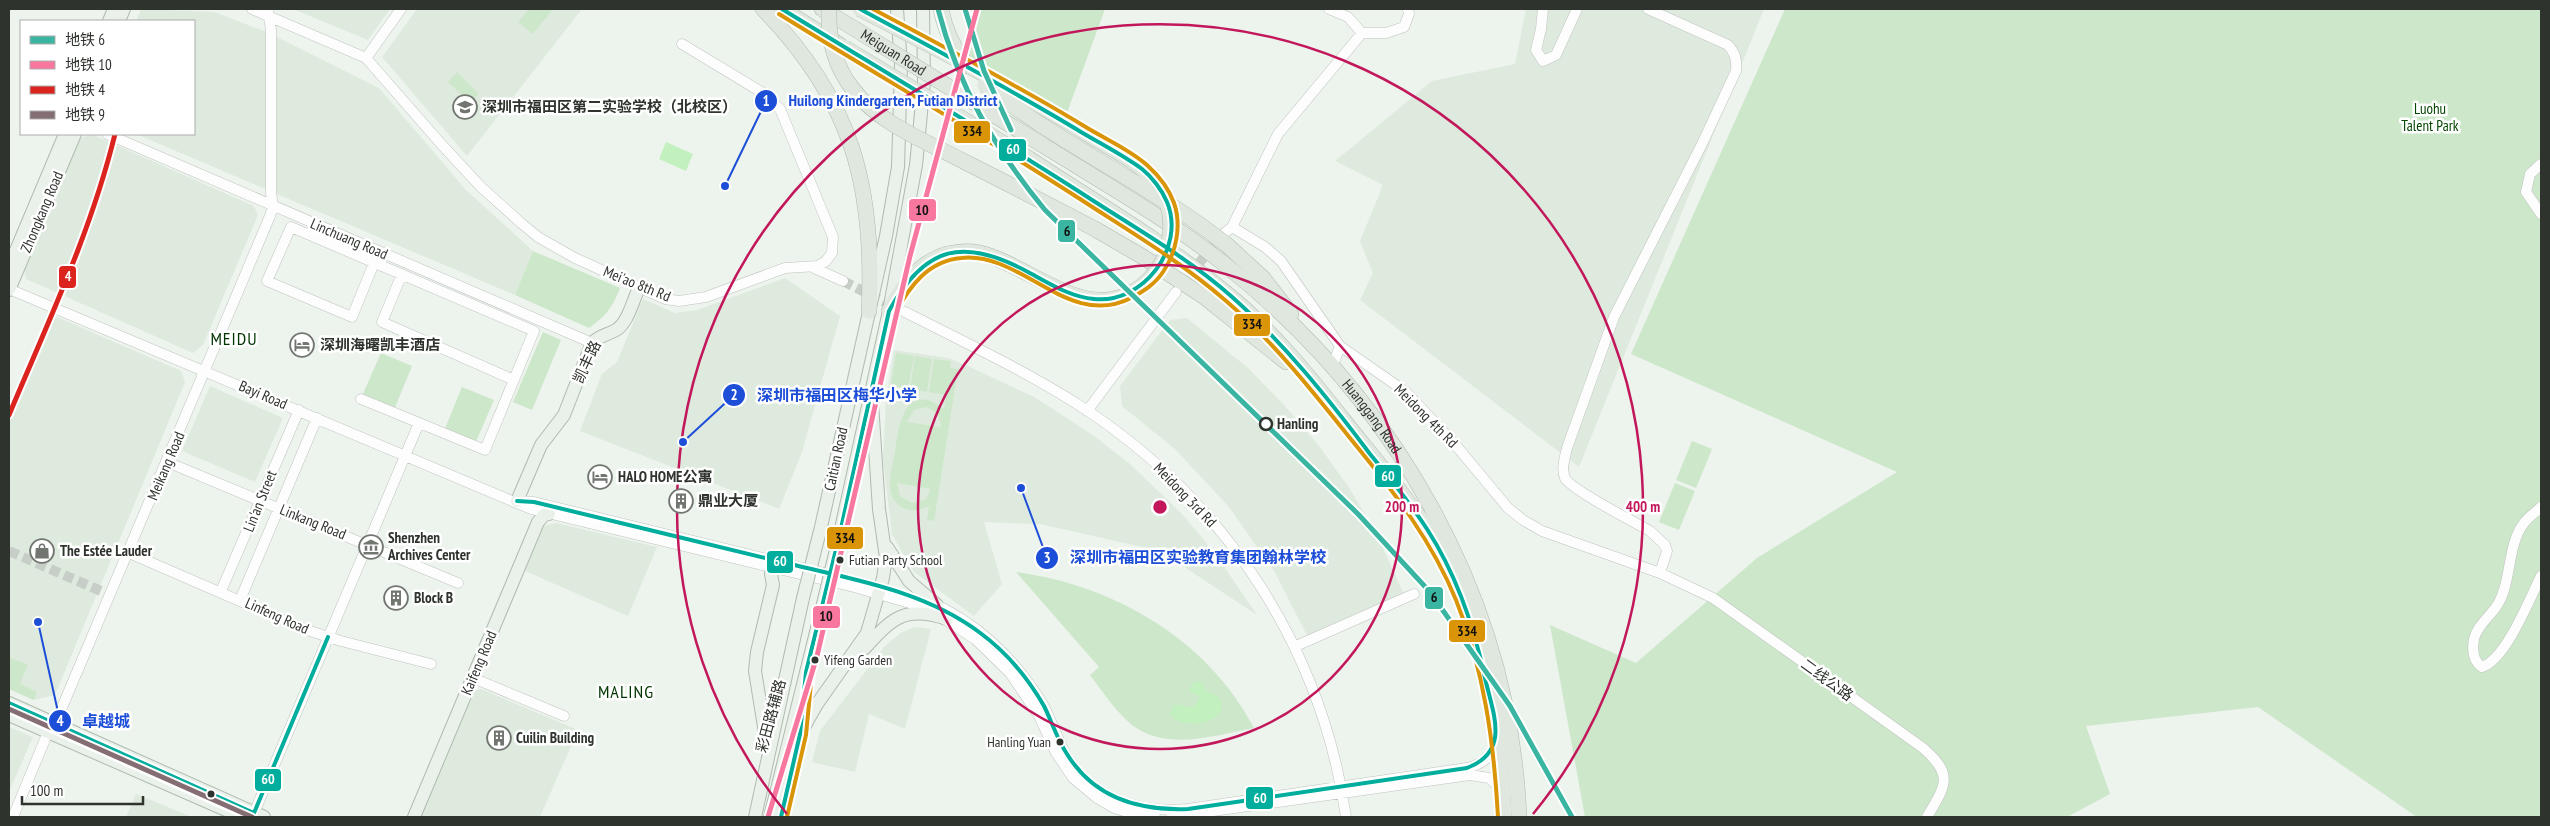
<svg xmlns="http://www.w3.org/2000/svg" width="2550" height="826" font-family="'PT Sans Narrow','Noto Sans SC',sans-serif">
	<rect width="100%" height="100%" fill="#edf3ed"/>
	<path fill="#dfeade" d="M141,9L214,12L269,33L379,88L466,190L533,251L515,295L136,134H194V21H136Z
		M293,9H390L368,40Z
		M417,9H582L467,156L382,57Z
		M1526,9H1764L1579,467L1360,300L1373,273L1360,241L1383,185L1335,161L1432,81L1515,64Z
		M91,134L254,206L258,215L203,345L193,353L26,279L23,266L77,140Z
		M785,278L840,316L802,452L779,509L580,431L602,374L617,362L643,299L675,313L697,310Z
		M48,313L181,371L185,382L55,695L34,700L9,689V407Z
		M1187,318L1248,368L1285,406L1319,446L1350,489L1377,535L1406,599L1310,641L1274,571L1229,507L1176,450L1122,406L1120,386L1170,320Z
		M894,350L948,358L970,367L1034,397L1093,435L1130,464L1181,513L1214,552L1257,615L1160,551L1040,524L984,522L1002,584L974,616L914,572L892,535L883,458L886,402Z
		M210,386L283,418L255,482L182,451Z
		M556,523L657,547L628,616L525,571L544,526Z
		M914,627L931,629L905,729L869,714L855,772L812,762L820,731L884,647L899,634Z
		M481,689L578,730L540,817H418L473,691Z
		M9,727L33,737L9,792Z
		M136,794L192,817H126Z"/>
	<path fill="#cde7ca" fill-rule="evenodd" d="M529,9H553L533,34L518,22Z
		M976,9H1105L1064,121L963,60Z
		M1785,9H2541V817H2417L2258,707L2086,726L2110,794L2067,817H1585L1550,625L1636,663L1757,558L1897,472L1631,354Z
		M457,72L479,94L470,103L448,82Z
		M533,251L620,288C613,307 605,317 589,328L515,295Z
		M543,332L561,340L532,410L513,402Z
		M381,353L412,366L394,410L362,396Z
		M896,353L914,356L908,389L891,386Z
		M915,356L932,359L927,392L910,389Z
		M934,359L951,361L950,368L958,369L934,521L927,520L929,506C920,510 912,512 903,508C882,497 892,469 895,451C899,422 906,380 944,409L946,395L929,392ZM927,407L938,414L941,427L907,422L914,410ZM897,483L931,489L925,500L912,503L900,496Z
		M462,387L494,400L475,444L444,431Z
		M1692,441L1712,449L1696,488L1676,480Z
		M1675,483L1695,491L1679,530L1659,522Z
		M1016,572C1113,585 1208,639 1254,728C1215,735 1168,752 1132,725C1116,712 1103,692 1090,675L1099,667Z
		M9,657L28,665L20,684L37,692L34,700L9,689Z"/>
	<path fill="#c2f0be" d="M666,142L693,154L686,171L659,159Z
		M1198,681L1203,683C1206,697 1210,689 1219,698C1233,722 1182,733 1170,714L1173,706L1178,704L1190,708L1195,705L1200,697L1196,694L1191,693L1190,688L1193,683Z"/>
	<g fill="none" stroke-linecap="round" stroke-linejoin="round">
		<path stroke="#c7cdc7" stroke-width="10" stroke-dasharray="10 5" stroke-linecap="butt" d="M843,281L895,307
			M1179,288L1221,236
			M9,551L110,595"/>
		<g stroke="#bfc3bf" stroke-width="11">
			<path id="minor" d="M252,9L366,58L442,145L481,187L521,223L538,237L575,258L665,299L679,301L706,297L785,268L818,266L826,261L832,253L833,237L780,109L763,93L682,44
				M1329,9L1348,17L1362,33H1386L1404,27L1409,14L1408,9
				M1543,9L1541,29L1536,50L1543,61L1556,55L1577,9
				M1648,9L1728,45C1735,53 1737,59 1736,71L1702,144L1614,317L1567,448C1565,457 1561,468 1565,478C1570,489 1636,523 1650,531L1665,545L1667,551L1660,573
				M366,58L401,9
				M107,134L592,343
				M2541,164L2530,174L2526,192L2541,214
				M1232,227L1278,134L1362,33
				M1221,236L1232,227L1265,247L1281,261L1340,346L1406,392L1453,442L1508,508L1523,520L1542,531L1660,573L1713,598L1923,748C1954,775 1946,785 1927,817
				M814,268L843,281
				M402,274L382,322L514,380
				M9,289L531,509L854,587L927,608L975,639L1010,673L1039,716L1056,753L1073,778L1097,798L1114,808L1137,815L1155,817
				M905,312C966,343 1028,372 1085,409C1227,503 1322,649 1346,817
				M1333,365L1340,346
				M361,399L485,450L534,331L291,227L267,281L352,317L374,263
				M1087,411L1176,292
				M167,462L458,583
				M520,501L534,502L836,576
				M2541,507C2536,512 2528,517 2524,523C2507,545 2512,580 2498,604C2491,616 2477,625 2474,639C2472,650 2473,661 2482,667C2506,659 2529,600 2541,576
				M129,553L307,630L341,641L431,664
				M221,591L299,410
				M240,600L317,418
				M930,602C975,621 1014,658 1040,700C1051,717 1056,737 1066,755C1092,799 1140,813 1188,809L1467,768C1483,764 1491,757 1496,742
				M1296,646L1414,594
				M473,678L564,716
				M55,724L270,216L273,206L271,193V30L268,10
				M254,813L419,423
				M13,817L48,732
				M1171,817L1470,775L1489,778L1503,791"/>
		</g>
		<g stroke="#afbbaf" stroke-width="14">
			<path id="major" d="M109,21L114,9
				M119,21L124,9
				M9,267L65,134
				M9,290L75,134
				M517,501L541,445L564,415L592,343C600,335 607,335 616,330C628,323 633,300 639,288
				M821,527L886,236L898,167L901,65L897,9
				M840,533L889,311L916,165L924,82L923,9
				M887,547L909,581L937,605
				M865,648C892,618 905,605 947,619
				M9,703L264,817
				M9,715L242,817
				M765,733L755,671L757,652L773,585L771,574L775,560
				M800,734L817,704L867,633L883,578L886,558L879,509L872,403
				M414,817L538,522L544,515L549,514
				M755,817L803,598
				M770,817L823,604
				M781,817L801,726"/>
		</g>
		<g stroke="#afbbaf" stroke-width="16">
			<g id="highway">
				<path d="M763,9C852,100 875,186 869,311"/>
				<path d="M782,9L840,45"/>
				<path d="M822,9L855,29"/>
				<path d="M941,9C945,30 954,49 967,66"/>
				<path id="s1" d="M1041,144C1102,182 1166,218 1223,263C1394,398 1510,597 1519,817"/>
				<path d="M1028,158C1095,202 1164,242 1226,293C1271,329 1309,376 1345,422C1373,457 1403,492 1428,530C1477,606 1501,728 1504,817"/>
				<path d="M1095,229L1143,257L1203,296L1286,362"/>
				<path d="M1227,245L1263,278L1291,314"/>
				<path d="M889,311C903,285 918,263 947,254"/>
			</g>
		</g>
		<use href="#minor" stroke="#fcfdfc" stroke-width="10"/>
		<use href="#major" stroke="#eaf0ea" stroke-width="12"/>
		<use href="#highway" stroke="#dfe7de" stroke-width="15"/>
		<g stroke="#afbbaf" stroke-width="14" stroke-linecap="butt">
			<path id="major-bridge" d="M803,598L821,527
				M823,604L840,533"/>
		</g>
		<g stroke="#afbbaf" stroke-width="16" stroke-linecap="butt">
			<g id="highway-bridge">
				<path d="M829,9C828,37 834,65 852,88C879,124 924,140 963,161C1007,183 1051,206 1095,229"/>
				<path d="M860,9C938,49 1017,90 1092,137C1113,150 1140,162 1156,183C1171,202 1174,226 1167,250C1160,273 1140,292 1118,298C1073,311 1023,263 980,253C969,250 958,252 947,254"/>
				<path id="s2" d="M855,29L1041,144"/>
				<path d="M845,48L1028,158"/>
				<path d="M985,85C1061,145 1151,185 1227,245"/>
			</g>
		</g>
		<use href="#major-bridge" stroke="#eaf0ea" stroke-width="12"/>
		<use href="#highway-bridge" stroke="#dfe7de" stroke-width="15"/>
		<g stroke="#fff" stroke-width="8">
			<path id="bus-1" d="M517,501L534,502C619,523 705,543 790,564C855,580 924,591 979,632C1005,651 1028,678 1044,706C1052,722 1057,739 1067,754C1094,798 1139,811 1188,809L1467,768C1511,751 1493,714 1485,678C1474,626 1456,574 1427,529C1410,503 1390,478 1370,454C1328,398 1283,342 1231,296C1188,258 1137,229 1089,198C988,133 885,72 782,9
				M9,703L254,813L328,637
				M781,817L800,734L806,672L840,533L889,311C925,245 964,237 1028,272C1049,283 1070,297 1094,299C1143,304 1186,248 1167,202C1162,190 1152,177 1142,169C1123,155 1101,144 1081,132C1009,88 934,49 860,9"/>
		</g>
		<g stroke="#fff" stroke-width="8">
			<path id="bus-2" d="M779,14C879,76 981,135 1080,199C1129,231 1180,261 1225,300C1274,342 1314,393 1354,443C1394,492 1432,541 1456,600C1484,669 1494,743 1498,817
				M9,710L249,817
				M787,817L806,735L812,673L846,534L895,313C910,286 928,261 961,258C1022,251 1068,330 1131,298C1144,291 1155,284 1163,272C1176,253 1182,226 1174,203C1169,189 1159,176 1148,166C1131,150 1105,139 1084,126C1015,84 944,47 873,9"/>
		</g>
		<use href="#bus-1" stroke="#01ad9c" stroke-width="4"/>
		<use href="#bus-2" stroke="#d99507" stroke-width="4"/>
		<g stroke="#fff" stroke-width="9">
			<path id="metro-1" d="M938,9C958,86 995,149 1045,210L1358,514L1430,592L1510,706L1572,817
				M965,9L984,71L1011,130"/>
		</g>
		<g stroke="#fff" stroke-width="9">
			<path id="metro-2" d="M768,817L817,656L910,256L977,9"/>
		</g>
		<g stroke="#fff" stroke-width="9">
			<path id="metro-3" d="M9,415C48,322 91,232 115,134"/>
		</g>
		<g stroke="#fff" stroke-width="9">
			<path id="metro-4" d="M9,709L252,817"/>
		</g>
		<use href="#metro-1" stroke="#39b5a2" stroke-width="5"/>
		<use href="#metro-2" stroke="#f8779e" stroke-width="5"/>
		<use href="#metro-3" stroke="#dc241f" stroke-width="5"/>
		<use href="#metro-4" stroke="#846e74" stroke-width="5"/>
	</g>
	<g fill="none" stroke="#c2185b" stroke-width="2.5">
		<circle cx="1160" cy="507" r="242"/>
		<path d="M787 814A483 483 0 1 1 1533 814"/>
	</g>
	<defs>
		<g id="school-ring" transform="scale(1.25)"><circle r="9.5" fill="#fff" stroke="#727671" stroke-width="1.5"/><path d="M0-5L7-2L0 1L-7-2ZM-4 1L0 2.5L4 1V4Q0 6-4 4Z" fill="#727671"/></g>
		<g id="hotel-ring" transform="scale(1.25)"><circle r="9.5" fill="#fff" stroke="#727671" stroke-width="1.5"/><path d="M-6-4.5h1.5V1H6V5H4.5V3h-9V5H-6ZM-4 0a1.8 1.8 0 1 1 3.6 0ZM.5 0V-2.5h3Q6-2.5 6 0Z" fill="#727671"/></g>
		<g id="building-ring" transform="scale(1.25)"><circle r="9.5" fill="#fff" stroke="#727671" stroke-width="1.5"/><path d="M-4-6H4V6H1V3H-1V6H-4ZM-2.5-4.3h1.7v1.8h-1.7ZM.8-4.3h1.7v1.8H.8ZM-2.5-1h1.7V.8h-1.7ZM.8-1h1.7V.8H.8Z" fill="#727671"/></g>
		<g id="museum-ring" transform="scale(1.25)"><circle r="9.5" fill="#fff" stroke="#727671" stroke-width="1.5"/><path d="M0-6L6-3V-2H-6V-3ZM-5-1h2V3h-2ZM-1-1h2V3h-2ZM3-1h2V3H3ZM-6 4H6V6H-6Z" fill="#727671"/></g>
		<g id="shop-ring" transform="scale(1.25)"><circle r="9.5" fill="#fff" stroke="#727671" stroke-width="1.5"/><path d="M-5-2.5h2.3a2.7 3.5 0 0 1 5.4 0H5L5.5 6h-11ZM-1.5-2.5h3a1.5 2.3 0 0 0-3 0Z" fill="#727671"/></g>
	</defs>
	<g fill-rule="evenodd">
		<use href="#school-ring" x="465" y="107"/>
		<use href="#hotel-ring" x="302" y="345"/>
		<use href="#hotel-ring" x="600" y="477"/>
		<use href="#building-ring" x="681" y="501"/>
		<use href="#museum-ring" x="371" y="547"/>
		<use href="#shop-ring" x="42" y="551"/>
		<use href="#building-ring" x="396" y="598"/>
		<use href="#building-ring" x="499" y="738"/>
	</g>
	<circle fill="#fff" stroke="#2f332e" stroke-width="2.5" cx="1266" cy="424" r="6"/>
	<g fill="#2f332e" stroke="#fff" stroke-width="2">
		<circle cx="840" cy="560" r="4.5"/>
		<circle cx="815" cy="660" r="4.5"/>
		<circle cx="1060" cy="742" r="4.5"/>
		<circle cx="211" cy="794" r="4.5"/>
	</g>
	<g text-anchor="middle" stroke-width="5" stroke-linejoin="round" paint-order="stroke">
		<g font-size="14" fill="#2f332e" stroke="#fff" text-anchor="start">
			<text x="849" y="565">Futian Party School</text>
			<text x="824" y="665">Yifeng Garden</text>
			<text x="1051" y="747" text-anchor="end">Hanling Yuan</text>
		</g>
		<g font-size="15" fill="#2f332e" stroke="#fff">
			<text dy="5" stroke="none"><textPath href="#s2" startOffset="45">Meiguan Road</textPath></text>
			<text transform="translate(42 212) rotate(-67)" y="5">Zhongkang Road</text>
			<text transform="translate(349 239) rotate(23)" y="5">Linchuang Road</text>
			<text transform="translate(637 284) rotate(22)" y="5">Mei'ao 8th Rd</text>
			<text transform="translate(587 362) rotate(-65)" y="5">凯丰路</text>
			<text transform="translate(263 395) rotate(23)" y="5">Bayi Road</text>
			<text transform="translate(1426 416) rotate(45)" y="5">Meidong 4th Rd</text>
			<text dy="5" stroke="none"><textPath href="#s1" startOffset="432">Huanggang Road</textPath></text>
			<text transform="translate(836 459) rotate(-78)" y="5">Caitian Road</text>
			<text transform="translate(166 466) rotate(-67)" y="5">Meikang Road</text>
			<text transform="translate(1185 495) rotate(46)" y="5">Meidong 3rd Rd</text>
			<text transform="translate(260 501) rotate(-68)" y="5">Lin'an Street</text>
			<text transform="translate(313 522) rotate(22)" y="5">Linkang Road</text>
			<text transform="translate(277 616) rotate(24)" y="5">Linfeng Road</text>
			<text transform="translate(479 663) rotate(-67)" y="5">Kaifeng Road</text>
			<text transform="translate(1827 680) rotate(36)" y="5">二线公路</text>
			<text transform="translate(771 716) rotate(-75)" y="5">彩田路辅路</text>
		</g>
		<g font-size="15" font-weight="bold" fill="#2f332e" stroke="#fff" text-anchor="start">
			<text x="482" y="112">深圳市福田区第二实验学校（北校区）</text>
			<text x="320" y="350">深圳海曙凯丰酒店</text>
			<text x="618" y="482">HALO HOME公寓</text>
			<text x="698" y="506">鼎业大厦</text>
			<text x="388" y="543">Shenzhen<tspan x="388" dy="17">Archives Center</tspan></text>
			<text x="60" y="556">The Estée Lauder</text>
			<text x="414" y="603">Block B</text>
			<text x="516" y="743">Cuilin Building</text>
		</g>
		<g font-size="15" fill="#054603" stroke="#fff">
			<text x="2430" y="114">Luohu<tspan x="2430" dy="17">Talent Park</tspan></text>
		</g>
		<g font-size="15" font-weight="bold" fill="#2f332e" stroke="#fff" text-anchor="start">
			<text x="1277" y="429">Hanling</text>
		</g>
		<g font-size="18" letter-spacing="1" fill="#003400" stroke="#fff">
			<text x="234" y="345">MEIDU</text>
			<text x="626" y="698">MALING</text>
		</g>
	</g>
	<circle cx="1160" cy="507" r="8" fill="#c2185b" stroke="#fff" stroke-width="2.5"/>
	<g font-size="15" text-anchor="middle" font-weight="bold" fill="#c2185b" stroke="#fff" stroke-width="5" stroke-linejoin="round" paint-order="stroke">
		<text x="1402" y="512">200 m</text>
		<text x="1643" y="512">400 m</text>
	</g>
	<path fill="none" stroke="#1d4ed8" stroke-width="2" d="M725 186L766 101M683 442L734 395M1021 488L1047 558M38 622L60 721"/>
	<g fill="#1d4ed8" stroke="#fff" stroke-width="2">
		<circle cx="725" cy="186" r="5"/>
		<circle cx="683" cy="442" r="5"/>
		<circle cx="1021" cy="488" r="5"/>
		<circle cx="38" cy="622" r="5"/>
		<circle cx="766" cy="101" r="12"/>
		<circle cx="734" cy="395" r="12"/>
		<circle cx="1047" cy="558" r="12"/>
		<circle cx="60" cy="721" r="12"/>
	</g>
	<g font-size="15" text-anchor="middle" font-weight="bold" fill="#fff">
		<text x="766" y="106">1</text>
		<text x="734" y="400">2</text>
		<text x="1047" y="563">3</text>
		<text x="60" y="726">4</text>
	</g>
	<g font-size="16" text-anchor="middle" font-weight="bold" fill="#1d4ed8" stroke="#fff" stroke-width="5" stroke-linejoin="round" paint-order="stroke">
		<text x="893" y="106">Huilong Kindergarten, Futian District</text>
		<text x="837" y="401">深圳市福田区梅华小学</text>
		<text x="1198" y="563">深圳市福田区实验教育集团翰林学校</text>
		<text x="106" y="727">卓越城</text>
	</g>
	<g stroke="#fff" stroke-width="2">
		<rect x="953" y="120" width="38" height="24" rx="5" fill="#d99507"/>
		<rect x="998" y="138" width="29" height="24" rx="5" fill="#01ad9c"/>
		<rect x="908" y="198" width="29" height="24" rx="5" fill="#f8779e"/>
		<rect x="1057" y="219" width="19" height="24" rx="5" fill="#39b5a2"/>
		<rect x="58" y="265" width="19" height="24" rx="5" fill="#dc241f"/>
		<rect x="1233" y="313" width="38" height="24" rx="5" fill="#d99507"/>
		<rect x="1374" y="464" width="28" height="24" rx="5" fill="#01ad9c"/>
		<rect x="826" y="526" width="38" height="24" rx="5" fill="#d99507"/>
		<rect x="766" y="550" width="28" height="24" rx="5" fill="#01ad9c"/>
		<rect x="1424" y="586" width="20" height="24" rx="5" fill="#39b5a2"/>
		<rect x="812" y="605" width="29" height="24" rx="5" fill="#f8779e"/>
		<rect x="1448" y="619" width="38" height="24" rx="5" fill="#d99507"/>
		<rect x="254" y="768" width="28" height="24" rx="5" fill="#01ad9c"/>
		<rect x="1245" y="786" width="29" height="24" rx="5" fill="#01ad9c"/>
	</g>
	<g font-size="14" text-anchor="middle" font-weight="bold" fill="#fff">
		<text x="1013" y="154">60</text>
		<text x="68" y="281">4</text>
		<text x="1388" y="481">60</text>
		<text x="780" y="566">60</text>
		<text x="268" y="784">60</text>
		<text x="1260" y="803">60</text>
	</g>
	<g font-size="14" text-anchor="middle" font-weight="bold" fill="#111">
		<text x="972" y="136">334</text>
		<text x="922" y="215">10</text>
		<text x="1067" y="236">6</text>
		<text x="1252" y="329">334</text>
		<text x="845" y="543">334</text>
		<text x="1434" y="602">6</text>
		<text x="826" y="621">10</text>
		<text x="1467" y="636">334</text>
	</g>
	<rect width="2550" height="826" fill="none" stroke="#2f332e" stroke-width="20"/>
	<rect x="20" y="20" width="175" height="115" fill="#ffffff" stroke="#acadab"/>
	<rect x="30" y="36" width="25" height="8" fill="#39b5a2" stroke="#acadab"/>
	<text x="65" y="45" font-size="15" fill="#2f332e">地铁 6</text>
	<rect x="30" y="61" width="25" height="8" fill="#f8779e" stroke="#acadab"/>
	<text x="65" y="70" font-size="15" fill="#2f332e">地铁 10</text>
	<rect x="30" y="86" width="25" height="8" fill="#dc241f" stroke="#acadab"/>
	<text x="65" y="95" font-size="15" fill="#2f332e">地铁 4</text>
	<rect x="30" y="111" width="25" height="8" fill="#846e74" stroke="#acadab"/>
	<text x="65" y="120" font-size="15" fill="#2f332e">地铁 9</text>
	<path d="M22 796v8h121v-8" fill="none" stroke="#2f332e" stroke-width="2.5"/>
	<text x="30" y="796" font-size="15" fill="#2f332e" stroke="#ffffff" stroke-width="4" paint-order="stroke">100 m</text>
</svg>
